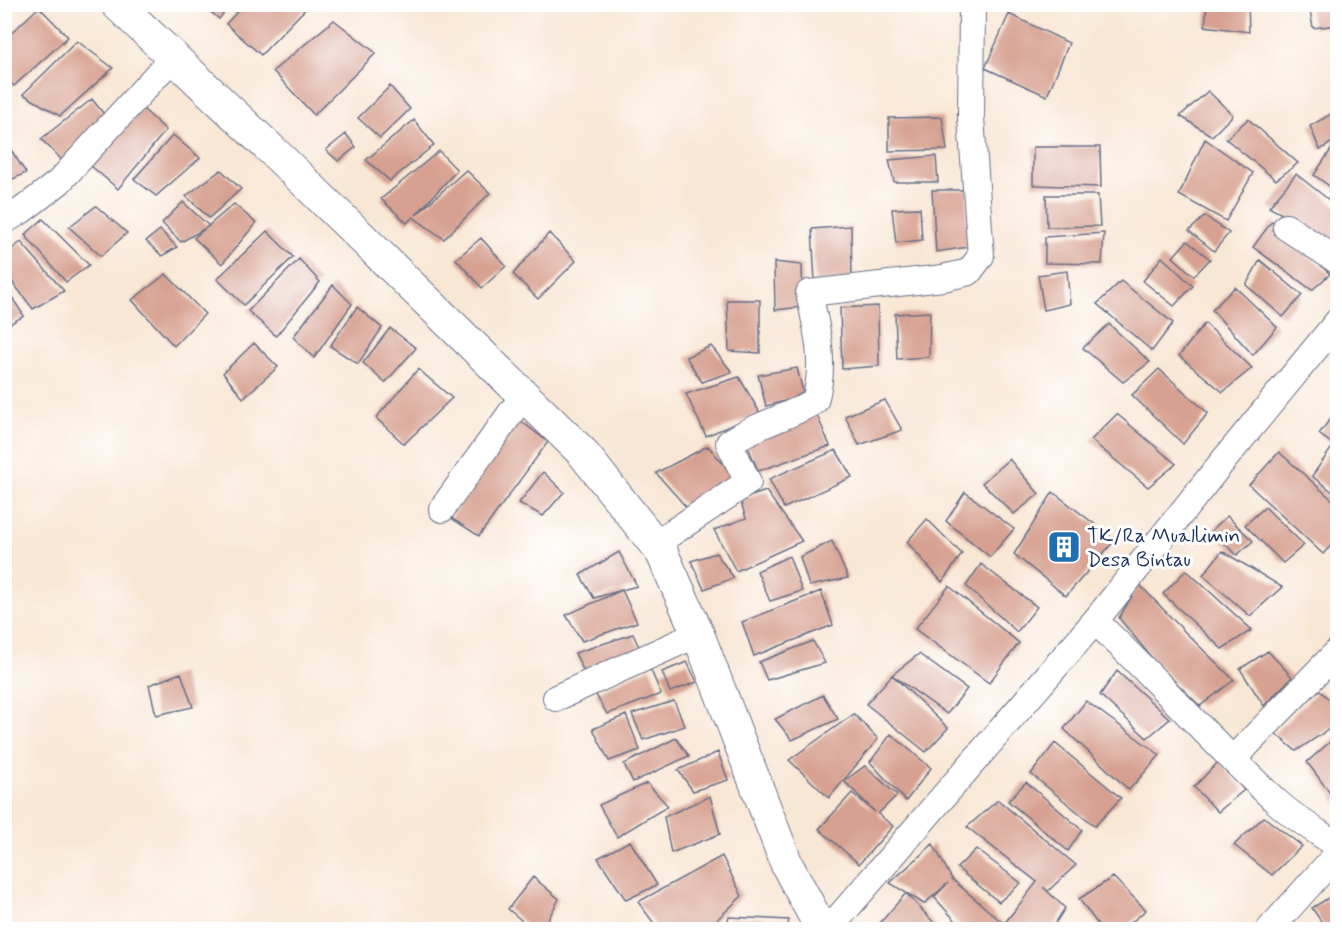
<svg xmlns="http://www.w3.org/2000/svg" width="1342" height="934" font-family="Mynerve,sans-serif">
	<rect width="100%" height="100%" fill="#fff"/>
	<filter id="ink" filterUnits="userSpaceOnUse"><feTurbulence type="fractalNoise" baseFrequency=".0167" numOctaves="2"/><feDisplacementMap in="SourceGraphic" scale="12" xChannelSelector="R" yChannelSelector="G"/><feConvolveMatrix kernelMatrix="1 2 1 2 8 2 1 2 1" color-interpolation-filters="sRGB"/></filter>
	<filter id="wash" filterUnits="userSpaceOnUse"><feTurbulence type="fractalNoise" baseFrequency=".008" numOctaves="4" result="noise"/><feDisplacementMap in="SourceGraphic" scale="24" xChannelSelector="R" yChannelSelector="G"/><feGaussianBlur stdDeviation="1.35" result="paint"/><feColorMatrix in="noise" values="0 0 0 0 0 0 0 0 0 0 0 0 0 0 0 0 0 1.4 0 .05"/><feComposite in="paint" operator="in"/></filter>
	<g filter="url(#wash)">
		<rect width="100%" height="100%" fill="#f8e7d5"/>
		<g id="blocks">
			<path fill="#d7a090" d="M201,4H231L219,19Z
				M244,4H310L261,55L226,24Z
				M1207,4H1248L1249,32L1205,26Z
				M1309,4H1338V25L1313,28Z
				M39,7L68,37L14,86L4,78V40Z
				M1009,14L1069,43L1047,96L985,68Z
				M334,20L376,53L314,115L273,71Z
				M77,41L113,68L60,116L23,94Z
				M390,86L410,109L380,138L358,118Z
				M1208,91L1233,115L1212,136L1180,116Z
				M92,99L107,118L66,164L41,139Z
				M142,108L166,130L118,189L91,166Z
				M1338,110V138L1320,150L1310,126Z
				M942,117L947,150L889,151V118Z
				M1248,119L1298,163L1276,180L1226,139Z
				M414,120L434,145L390,181L366,160Z
				M346,134L356,147L338,161L326,150Z
				M173,135L200,158L156,196L134,179Z
				M4,139L26,173L4,183Z
				M1205,139L1253,173L1226,221L1179,195Z
				M1334,145L1338,148V192L1314,175Z
				M1033,147H1100L1101,187L1033,185Z
				M439,151L457,170L416,215L466,170L490,193L444,239L413,217L407,223L381,199Z
				M936,156L938,182H894L889,160Z
				M221,170L241,189L209,218L186,196Z
				M1296,174L1338,207V245L1269,207Z
				M932,190H967L968,247L936,252Z
				M1046,195H1098L1100,226L1047,227Z
				M183,202L209,226L181,242L162,223Z
				M234,204L256,223L222,264L194,238Z
				M96,206L127,233L101,256L69,227Z
				M920,208L922,240L896,243L892,209Z
				M1205,216L1229,233L1214,251L1189,231Z
				M43,219L89,265L66,282L25,235Z
				M1272,221L1330,274L1312,290L1253,247Z
				M851,226L852,280L815,282L812,229Z
				M160,230L177,247L162,256L146,241Z
				M267,231L293,257L244,305L217,279Z
				M549,233L576,261L538,299L513,274Z
				M1104,233L1102,264L1045,263V237Z
				M481,238L506,266L482,288L456,259Z
				M1187,241L1210,259L1194,276L1173,257Z
				M21,242L64,291L33,309L4,271V255Z
				M1162,257L1193,286L1174,306L1143,281Z
				M299,259L320,282L276,336L248,311Z
				M1260,260L1302,295L1283,317L1246,285Z
				M774,262L802,265L803,307L775,310Z
				M1067,271L1070,304L1044,310L1038,275Z
				M166,274L205,314L174,346L132,300Z
				M1121,281L1173,323L1152,351L1097,304Z
				M4,285L24,316L4,327Z
				M333,285L352,304L314,358L293,337Z
				M1235,287L1277,327L1253,355L1212,310Z
				M727,300H760V353L729,351Z
				M878,306L879,366L842,369L840,308Z
				M357,307L382,328L358,364L330,346Z
				M930,312L929,357L897,359L895,314Z
				M1205,323L1252,368L1223,392L1179,356Z
				M1109,324L1150,362L1123,382L1083,348Z
				M390,328L416,348L385,383L363,363Z
				M254,343L278,367L243,398L223,373Z
				M711,346L732,372L702,382L686,357Z
				M797,368L804,396L766,406L758,375Z
				M418,369L452,398L404,444L376,418Z
				M1159,369L1208,413L1183,444L1132,395Z
				M739,377L760,413L706,436L686,394Z
				M885,400L902,430L859,445L845,416Z
				M1338,408V448L1319,434Z
				M1117,414L1176,464L1148,487L1091,440Z
				M817,415L830,446L758,471L747,444Z
				M517,418L548,442L479,536L451,518Z
				M708,446L738,481L688,509L656,473Z
				M1331,449L1338,454V496L1312,476Z
				M836,450L852,477L784,508L769,479Z
				M1279,452L1338,505V538L1323,554L1249,485Z
				M1009,459L1039,494L1014,514L982,483Z
				M543,472L564,492L543,516L519,503Z
				M766,491L802,541L736,571L714,530L746,518L740,500Z
				M965,492L1014,529L990,557L946,521Z
				M1053,492L1115,540L1066,596L1014,554Z
				M1265,507L1304,545L1283,563L1245,525Z
				M1227,516L1253,541L1237,555L1211,531Z
				M927,519L962,554L942,582L907,542Z
				M832,541L848,578L809,586L800,557Z
				M1222,551L1282,587L1250,616L1203,575Z
				M619,552L637,586L622,590L637,622L582,641L566,615L622,590L594,598L580,575Z
				M716,553L734,578L704,589L691,561Z
				M789,556L802,591L770,601L757,571Z
				M981,564L1037,607L1017,632L966,586Z
				M1186,570L1252,630L1222,649L1163,594Z
				M1139,584L1185,632L1234,680L1200,706L1156,663L1119,618Z
				M949,586L1019,643L989,683L915,629Z
				M821,591L833,625L754,656L742,622Z
				M633,634L640,649L584,672L575,653Z
				M813,641L825,663L767,680L759,662Z
				M1268,651L1292,677L1264,706L1240,669Z
				M919,654L967,689L947,714L892,675Z
				M687,662L697,682L670,692L662,672Z
				M650,668L661,694L607,714L595,693Z
				M1117,671L1170,719L1147,738L1100,695Z
				M181,673L193,707L156,715L149,685Z
				M892,675L948,728L926,752L866,704Z
				M1319,690L1338,707V723L1296,751L1275,733Z
				M823,695L838,719L792,740L775,719Z
				M674,701L685,726L643,740L632,714Z
				M1086,701L1160,755L1129,790L1064,729Z
				M854,714L878,739L829,798L789,760Z
				M626,715L640,750L609,761L593,729Z
				M891,734L931,768L906,801L870,762Z
				M1338,735V804L1307,762Z
				M676,738L689,756L633,782L624,764Z
				M1055,743L1121,798L1095,826L1031,774Z
				M718,752L728,780L693,791L678,770Z
				M1219,761L1244,790L1218,812L1194,787Z
				M865,766L897,795L878,814L893,826L859,864L819,829L852,793L875,812L844,781Z
				M1026,782L1082,830L1068,851L1008,801Z
				M647,783L668,806L617,837L599,805Z
				M710,796L720,834L671,853L664,817Z
				M998,800L1076,865L1048,891L1043,887L1065,908L1051,930H1016L1004,924L1037,882L967,827Z
				M1264,817L1302,846L1272,875L1234,845Z
				M630,841L657,885L626,900L598,858Z
				M933,844L952,879L1004,924L998,930H964L934,897L948,883L924,904L890,883Z
				M976,849L1021,883L999,902L957,868Z
				M722,856L742,896L706,930H659L638,902Z
				M533,877L559,899L542,930H533L508,909Z
				M1113,877L1146,910L1122,930H1102L1079,899Z
				M1338,892V930H1327L1312,908Z
				M906,893L937,926L934,930H874Z
				M729,917L789,920L787,930H724Z"/>
		</g>
	</g>
	<g filter="url(#ink)">
		<use href="#blocks" fill-opacity="0" stroke="#686f88" stroke-width="1.5"/>
		<g fill="none" stroke-linecap="round" stroke-linejoin="round">
			<g stroke="#686f88" stroke-width="28">
				<path id="minor" d="M4,221L21,211L59,182L174,56
					M1286,227L1338,261
					M442,509L523,396
					M655,544L748,482L729,443C756,424 788,418 815,401C826,363 817,330 809,293L943,278L969,272L981,256L971,118L972,4
					M1095,621C1158,680 1214,745 1278,803C1296,819 1318,832 1338,846
					M556,698L698,634
					M1233,759L1338,651
					M828,930L1095,621L1219,466L1338,321
					M1269,930L1338,853"/>
			</g>
			<g stroke="#686f88" stroke-width="34">
				<path id="tertiary" d="M117,4L278,156L582,452L662,553L698,634L787,865L822,930"/>
			</g>
			<use href="#minor" stroke="#fff" stroke-width="26"/>
			<use href="#tertiary" stroke="#fff" stroke-width="32"/>
		</g>
	</g>
	<defs>
		<g id="building-square" transform="scale(1.725)"><rect x="-9" y="-9" width="18" height="18" rx="4" fill="#1f6fb2" stroke="#fff"/><path d="M-4-6H4V6H1V3H-1V6H-4ZM-2.5-4.3h1.7v1.8h-1.7ZM.8-4.3h1.7v1.8H.8ZM-2.5-1h1.7V.8h-1.7ZM.8-1h1.7V.8H.8Z" fill="#fff"/></g>
	</defs>
	<g fill-rule="evenodd">
		<use href="#building-square" x="1064" y="547"/>
	</g>
	<g text-anchor="middle" stroke-width="6" stroke-linejoin="round" paint-order="stroke">
		<g font-size="21" fill="#1b2f5e" stroke="#fff" text-anchor="start">
			<text x="1087" y="542">TK/Ra Muallimin<tspan x="1087" dy="24">Desa Bintau</tspan></text>
		</g>
	</g>
	<rect width="1342" height="934" fill="none" stroke="#fff" stroke-width="24"/>
</svg>
